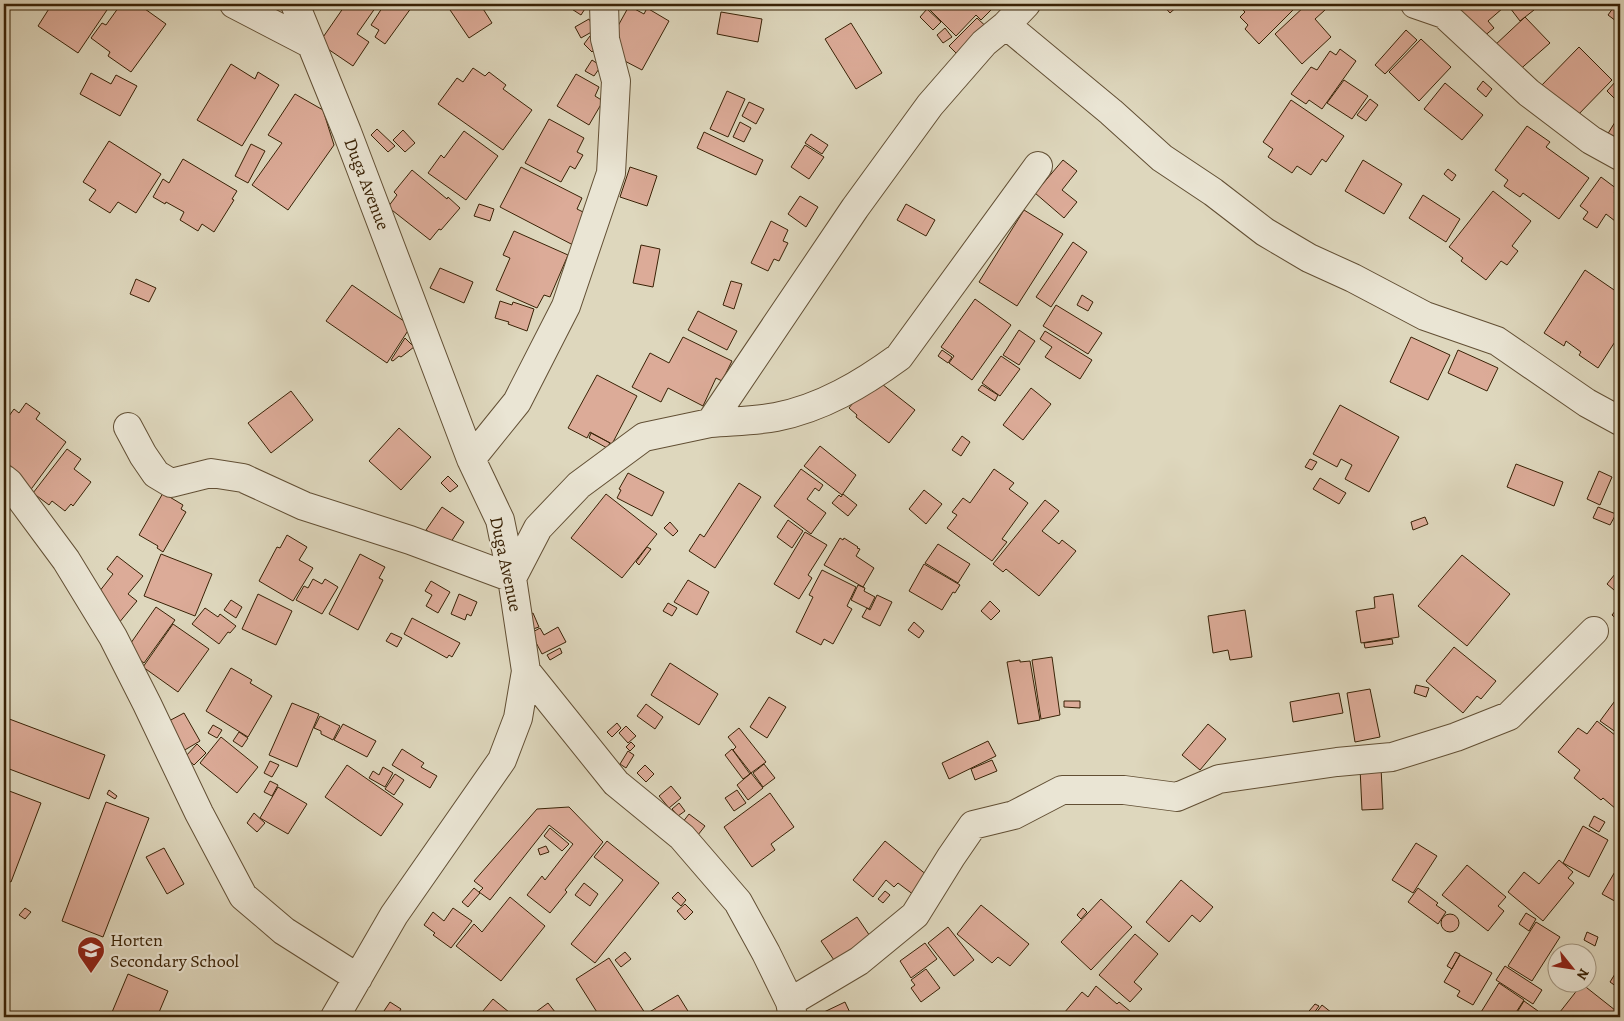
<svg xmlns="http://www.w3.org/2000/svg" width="1624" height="1021" font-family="Alegreya,serif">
	<rect width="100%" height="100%" fill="#ded7bd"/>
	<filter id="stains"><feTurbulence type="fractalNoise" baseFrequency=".004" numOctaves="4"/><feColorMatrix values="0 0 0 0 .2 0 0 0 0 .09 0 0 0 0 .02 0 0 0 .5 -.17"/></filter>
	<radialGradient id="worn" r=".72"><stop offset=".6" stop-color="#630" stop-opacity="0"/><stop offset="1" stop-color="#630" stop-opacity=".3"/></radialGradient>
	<path fill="#dcab98" stroke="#392206" d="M4,4H11L4,16Z
		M52,4H111L78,53L38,26Z
		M121,4H138L166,24L131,72L108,56L110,52L91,38L102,23L106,25Z
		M346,4H378L357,34L369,42L353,66L319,43Z
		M382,4H414L385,44L375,37L379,30L371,25L384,5Z
		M446,4H480L492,23L469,38Z
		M564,4H588L581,15Z
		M928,4H1005L999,9L995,6L981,20L976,15L956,36L926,6Z
		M1162,4H1180L1170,13Z
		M1237,4H1299L1259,44L1245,29L1248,25L1240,17L1245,12Z
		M1307,4H1319L1325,10L1315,19L1331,37L1302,64L1275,34Z
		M1444,4H1500L1503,8L1488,21L1494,28L1477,42Z
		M1507,4H1530L1534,10L1520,21Z
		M1616,4H1620V24L1608,15Z
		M629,6L644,14L647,8L669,21L642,70L619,58L623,52L608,44Z
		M927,9L941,22L933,30L920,17Z
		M721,12L762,19L758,42L717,34Z
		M1525,17L1550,43L1516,73L1494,46Z
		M977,18L992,32L963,60L949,46Z
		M589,19L595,30L581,38L575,27Z
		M851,23L882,73L856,89L825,39Z
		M945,28L952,37L943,43L937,35Z
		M1406,30L1417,40L1385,74L1375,65Z
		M590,36L599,44L592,52L584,44Z
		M1421,39L1451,67L1419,101L1389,72Z
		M1579,47L1612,80L1573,120L1540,87Z
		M1340,49L1356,61L1322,109L1309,100L1306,104L1291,94L1311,67L1317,70L1330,51L1336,55Z
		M592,60L601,66L594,76L585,71Z
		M231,64L255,79L258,72L279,85L242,146L197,120Z
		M473,68L485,76L489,72L506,85L503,89L532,110L503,150L438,104L457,78L463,82Z
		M91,73L111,84L116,75L137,86L120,116L80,94Z
		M576,74L599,87L595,96L603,101L589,125L557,106Z
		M1344,80L1368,96L1352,119L1327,103Z
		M1483,81L1492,89L1486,97L1477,89Z
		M1616,81L1620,86V92L1614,98L1607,91Z
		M1445,83L1483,115L1462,140L1424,109Z
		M727,91L745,99L728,137L710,129Z
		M295,94L323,110L334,145L288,210L252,185L282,143L268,135Z
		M1370,99L1378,105L1366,121L1357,115Z
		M1291,100L1344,136L1326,162L1322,159L1311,175L1297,166L1292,173L1268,157L1273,149L1263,142Z
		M749,102L764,109L756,124L742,116Z
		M1620,114V143L1604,140Z
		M549,119L584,138L577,152L583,155L575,169L570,166L561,182L525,163Z
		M740,122L751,128L744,142L733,137Z
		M1527,126L1550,142L1546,147L1589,178L1559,219L1523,193L1520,197L1504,186L1508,180L1495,170Z
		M377,129L395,146L388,152L371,135Z
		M403,130L415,143L405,152L393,140Z
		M464,131L498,156L466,200L428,173L441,155L444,158Z
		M704,132L763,160L756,175L697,148Z
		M811,134L828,145L822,154L805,143Z
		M109,141L161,174L136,213L118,202L110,213L89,200L96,190L83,182Z
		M251,144L265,151L248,183L235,176Z
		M805,145L824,157L809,179L791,167Z
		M183,159L237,191L232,199L234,200L214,232L202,224L198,231L180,220L184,212L166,202L165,204L153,197L163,179L169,183Z
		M1063,160L1077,171L1062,190L1077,202L1064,218L1035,193Z
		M1363,160L1402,184L1384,214L1345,191Z
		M521,167L582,198L577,209L591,216L575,246L500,207Z
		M630,167L657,176L647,206L620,197Z
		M1448,169L1456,175L1452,181L1444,174Z
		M412,170L447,199L448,197L460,208L441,230L439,229L430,240L388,207L397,195L394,192Z
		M1601,177L1617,189L1614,193L1620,198V204L1615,211L1620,215L1615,221L1606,214L1597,228L1583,219L1588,212L1580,206Z
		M1493,191L1531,221L1512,246L1518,251L1507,265L1501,261L1486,280L1461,261L1463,258L1449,247Z
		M1423,195L1460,219L1446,242L1409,218Z
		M800,196L818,207L806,227L788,214Z
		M479,204L494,209L490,221L474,216Z
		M906,204L935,220L926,236L897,220Z
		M1024,210L1063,234L1017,306L979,282Z
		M771,221L788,230L783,241L788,243L779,261L774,259L768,271L751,263Z
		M514,231L568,255L550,297L544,295L537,308L496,290L510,258L503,255Z
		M1073,242L1087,252L1051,307L1036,297Z
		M641,245L660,249L653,287L633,283Z
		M440,268L473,282L464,303L430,288Z
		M1585,270L1620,294V334L1598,368L1579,355L1581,352L1566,341L1564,346L1544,333Z
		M136,279L156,288L149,302L130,294Z
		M731,281L742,284L734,309L723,305Z
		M352,285L411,326L387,363L326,321Z
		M1082,295L1093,302L1088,311L1077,305Z
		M975,299L1011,325L972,380L949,363L954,356L941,347Z
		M500,301L512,305L513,302L534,309L527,331L508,324L509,322L495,318Z
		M1056,305L1102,333L1088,354L1043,326Z
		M698,311L737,331L727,350L688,330Z
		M1019,330L1035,341L1019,365L1003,355Z
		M1045,331L1092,360L1080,379L1045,357L1052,347L1040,339Z
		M683,337L732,361L722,381L716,378L703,406L668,388L661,402L632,387L650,353L669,363Z
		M1411,337L1450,355L1428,400L1390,382Z
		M405,338L414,347L401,357L399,356L393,361L391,360Z
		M942,350L952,357L948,363L938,356Z
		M1458,350L1498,368L1487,391L1448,373Z
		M1001,356L1020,369L1000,396L982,383Z
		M597,375L637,396L612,444L590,432L587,438L568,428Z
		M873,377L915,410L889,443L856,417L857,415L849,408Z
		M982,385L998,395L995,401L978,390Z
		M1031,388L1051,404L1023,440L1003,425Z
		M291,391L313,420L271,453L248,423Z
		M26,403L40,413L36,419L66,442L29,492L15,474L4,465V423L14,409L19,413Z
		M1340,405L1399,437L1369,492L1345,479L1352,465L1341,459L1337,467L1313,454Z
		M399,428L431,457L401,490L369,461Z
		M591,433L610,443L607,448L589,438Z
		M962,436L970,442L961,456L952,450Z
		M820,446L856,475L842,495L804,466Z
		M67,449L81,459L74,469L91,482L73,506L71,504L65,511L52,501L49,505L33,493Z
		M1310,459L1317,462L1312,470L1305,467Z
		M1516,464L1563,482L1554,506L1507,487Z
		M801,469L823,485L819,491L815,488L807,499L826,513L811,534L774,506Z
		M994,469L1014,483L1009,489L1028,503L1002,539L1007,542L992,561L947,528L957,515L952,512L963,498L970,503Z
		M1599,471L1612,477L1600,505L1587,499Z
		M628,473L664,492L652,516L617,498L621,490L619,489Z
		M448,476L458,486L450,492L441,483Z
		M1320,478L1346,493L1339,504L1313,489Z
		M739,483L761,497L715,568L689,551L700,534L704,537Z
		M924,490L942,504L926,524L909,509Z
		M163,493L183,505L181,509L186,512L163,552L157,548L158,546L139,535Z
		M606,494L657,534L622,578L571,538Z
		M843,494L857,505L848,516L832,503L839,495L841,497Z
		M1045,500L1059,511L1042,531L1059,544L1062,540L1076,551L1039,596L1006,569L1003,572L993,564Z
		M442,507L464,522L449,545L426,530Z
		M1598,507L1616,514L1610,525L1593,518Z
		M1425,517L1428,524L1413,530L1411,522Z
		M788,520L803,531L792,548L777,537Z
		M670,522L678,531L673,536L664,528Z
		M805,532L827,545L808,575L812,578L799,599L774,584Z
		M287,535L307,547L299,560L313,568L293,601L259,581L277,547L280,548Z
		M840,538L843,540L844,538L858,547L857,548L860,549L856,556L874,568L863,587L824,565Z
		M938,544L970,564L958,583L925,563Z
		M647,547L651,549L639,565L636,562Z
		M161,554L212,574L195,616L144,596Z
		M360,554L385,567L379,578L383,580L358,630L329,614Z
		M1462,555L1510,594L1467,646L1418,606Z
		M117,556L143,576L128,594L137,601L118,624L99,592L113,574L107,569Z
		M924,564L960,585L955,593L953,592L942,610L909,591Z
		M1619,569L1620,570V582L1614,590L1607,584Z
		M822,570L856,587L847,606L852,609L833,644L824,639L821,645L796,632L813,597L809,595Z
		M313,579L322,584L325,579L338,587L322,614L296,600L304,586L308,588Z
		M688,580L709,592L697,615L674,602Z
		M431,581L450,592L438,613L426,606L432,595L425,591Z
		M858,585L865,588L864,591L875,597L869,609L851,600Z
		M258,594L292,611L276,645L242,629Z
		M459,594L477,602L471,616L467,614L465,620L451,614Z
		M1393,594L1399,637L1361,643L1356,611L1375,608L1374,597Z
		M877,595L892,602L880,626L862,617L867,608L870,610Z
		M231,600L242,607L236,618L224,610Z
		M990,601L1000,611L991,620L981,611Z
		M668,603L677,608L672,616L663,611Z
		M1620,605V622L1612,615Z
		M156,607L175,620L144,663L126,650Z
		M205,608L218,617L220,614L236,626L230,633L228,632L219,644L192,624Z
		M1245,610L1252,657L1230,660L1228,650L1213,653L1208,616Z
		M533,613L539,627L530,630L525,617Z
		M412,618L460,643L452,657L449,655L447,658L404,634Z
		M914,622L924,631L919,638L908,630Z
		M173,624L209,649L178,692L143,667Z
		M558,627L566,642L542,654L531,633L540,628L544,635Z
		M391,633L402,638L397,647L386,641Z
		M1392,639L1393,644L1365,648L1364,643Z
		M1454,647L1496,681L1481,699L1477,696L1463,713L1426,681Z
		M560,648L562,653L550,660L547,655Z
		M1052,657L1060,715L1041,719L1032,660Z
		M1020,660V662L1030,661L1040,720L1018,724L1007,662Z
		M670,663L718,694L699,725L651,695Z
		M231,668L252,680L250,683L272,696L248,737L206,711Z
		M1416,685L1429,688L1426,697L1414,693Z
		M1370,689L1380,737L1355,742L1347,693Z
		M1339,693L1343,713L1293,722L1290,702Z
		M1620,694V735L1600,721Z
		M769,697L786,707L767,738L750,727Z
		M1064,701H1080V708L1064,707Z
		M292,703L319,714L297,767L269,755Z
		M646,704L663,717L655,729L637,716Z
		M184,713L200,741L183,751L167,722Z
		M320,716L340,726L333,740L321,734V731L314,728Z
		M4,717L105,755L89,799L4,767Z
		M1597,721L1620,739V775L1617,779L1620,781V803L1616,809L1603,798L1601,800L1574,778L1580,770L1558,752L1578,728L1587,734Z
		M617,723L621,728L612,737L607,732Z
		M343,724L376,741L367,757L334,740Z
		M1208,724L1226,739L1200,770L1182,755Z
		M213,725L222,730L217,738L208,733Z
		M626,726L636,736L628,743L619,733Z
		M739,728L766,762L751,773L733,750L736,747L728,737Z
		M239,732L248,738L242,747L233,741Z
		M221,737L258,767L237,793L200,763Z
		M988,741L996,756L949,779L942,763Z
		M631,742L635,746L630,751L626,747Z
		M197,744L206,753L194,765L185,757Z
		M402,749L424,763L421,767L437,776L430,788L392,765Z
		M732,749L750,774L743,779L725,755Z
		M628,751L634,755L626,768L620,764Z
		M992,760L997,771L975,780L971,769Z
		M270,761L279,765L272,777L264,773Z
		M764,764L775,778L763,787L753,773Z
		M347,765L403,804L381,836L325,797Z
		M645,765L654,774L646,782L637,773Z
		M383,767L393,773L385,787L369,778L373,771L379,775Z
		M1381,767L1383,809L1362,810L1360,768Z
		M751,773L763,788L748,800L737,785Z
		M395,774L404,780L394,795L385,789Z
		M270,781L278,785L272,796L264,792Z
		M671,786L681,798L669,808L659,796Z
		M278,787L307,804L288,834L260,818Z
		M4,789L41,803L11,882L4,879Z
		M109,790L117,796L115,799L107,794Z
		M737,790L746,803L734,811L725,798Z
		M770,793L794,827L771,844L775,850L752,867L724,827Z
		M106,802L149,818L103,937L62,921Z
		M679,803L685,811L678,816L672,809Z
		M569,807L603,842L565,890L567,892L550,913L527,895L542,876L545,880L573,844L549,825L490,900L479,892L483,888L474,881L537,809Z
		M254,813L265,823L257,832L247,823Z
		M689,814L705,826L694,840L679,827Z
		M1594,816L1605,822L1599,832L1589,826Z
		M1583,826L1608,840L1589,877L1563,863Z
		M550,828L569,844L562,851L544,836Z
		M607,841L659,883L595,963L571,944L623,880L594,857Z
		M885,841L933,880L918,898L898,883L894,887L886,880L873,897L853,880Z
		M1416,843L1437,856L1413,893L1392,880Z
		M546,846L549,852L540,855L538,849Z
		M164,848L184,884L167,894L146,857Z
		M1559,860L1573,872L1568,878L1574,883L1543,921L1508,892L1524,872L1539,884Z
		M1620,863V904L1602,894Z
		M1467,865L1506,897L1498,906L1504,911L1488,931L1442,895Z
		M1181,880L1213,907L1200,922L1192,915L1169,942L1146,922Z
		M584,883L598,894L590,906L575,895Z
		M474,888L480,893L468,907L462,902Z
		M1418,888L1438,903L1436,905L1446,912L1438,924L1408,902Z
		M885,891L890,895L883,903L878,899Z
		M678,892L686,900L681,906L672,898Z
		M510,897L545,926L501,981L456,946L474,924L482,932Z
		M1101,899L1132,927L1091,970L1061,942Z
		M685,904L693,912L685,920L677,911Z
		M981,905L1029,944L1010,966L998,957L992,963L957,934Z
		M25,908L31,912L25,919L19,915Z
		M453,908L472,921L451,948L433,935L435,933L424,925L433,912L444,921Z
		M1083,908L1087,912L1081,919L1077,915Z
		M1526,913L1536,919L1529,931L1519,924Z
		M1441 923a9 9 0 1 1 18 0a9 9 0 1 1-18 0Z
		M857,917L872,939L836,963L821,941Z
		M1536,922L1560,937L1532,981L1508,966Z
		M948,927L974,960L954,976L928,943Z
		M1587,932L1598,937L1595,946L1584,940Z
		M1135,934L1158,954L1134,982L1142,989L1130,1002L1099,975Z
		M925,943L937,959L911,978L900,961Z
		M625,952L631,959L621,967L615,960Z
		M1455,952L1460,954L1452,969L1447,966Z
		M1460,955L1492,973L1473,1005L1457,996L1460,991L1444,982Z
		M609,958L645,1013L638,1017H600L576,979Z
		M1505,966L1542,990L1533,1004L1496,980Z
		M1620,966V989L1610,982Z
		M926,969L940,988L921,1002L911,988L915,985L911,980Z
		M128,974L168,991L157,1017H110Z
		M1499,983L1524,1000L1513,1017H1478Z
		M1582,984L1620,1014V1017H1556Z
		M1096,986L1117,1004L1119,1002L1137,1017H1069L1064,1013L1082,992L1088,997Z
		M678,995L691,1016L641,1017Z
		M493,999L515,1017H478Z
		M1524,1001L1538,1011L1534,1017H1522L1516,1014Z
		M390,1002L401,1009L396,1017H380Z
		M845,1002L852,1017H826L824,1012Z
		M548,1003L559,1017H529Z
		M1315,1004L1319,1006L1311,1017H1304Z
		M1322,1005L1337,1017H1313Z"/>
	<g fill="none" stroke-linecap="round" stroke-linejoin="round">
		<g stroke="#624f34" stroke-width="30">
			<path id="minor" d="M234,4L311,44
				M295,4L347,132L471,459L500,520L512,578L526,671L518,718L502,760L394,915L335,1017
				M1415,4L1444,14L1529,93L1591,140L1620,156
				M1006,25L1111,112L1162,158L1213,192L1265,232L1309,258L1353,278L1425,316L1497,341L1587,403L1620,421
				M710,423C732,421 755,421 776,417C822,408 862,384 899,357L1038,166
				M128,427L143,455L156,474L171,483L211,473L243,478L304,506L410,540L512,578L538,528L579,485L644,437L710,423L855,208L930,105L984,43L1006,25L1026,4
				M471,459L517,402L566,306L611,173L616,81L605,39L604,4
				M4,479L9,483L66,560L113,637L147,704L199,813L243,896L284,931L358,978
				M526,671L616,783L682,837L738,902L766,953L790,1002L793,1017
				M790,1002L859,961L915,915L951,857L973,825L1014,815L1062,790H1124L1177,797L1219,779L1337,762L1392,757L1456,737L1509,716L1594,631"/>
		</g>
		<use href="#minor" stroke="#eae5d4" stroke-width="28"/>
	</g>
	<defs>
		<g id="school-pin" transform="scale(1.4375)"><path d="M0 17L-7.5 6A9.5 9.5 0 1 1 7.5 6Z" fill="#8f2418" stroke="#eae5d4"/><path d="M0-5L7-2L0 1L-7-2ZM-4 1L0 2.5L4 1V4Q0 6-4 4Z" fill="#fff"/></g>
	</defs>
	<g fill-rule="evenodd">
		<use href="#school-pin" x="91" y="950"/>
	</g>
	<g text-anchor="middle" stroke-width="4.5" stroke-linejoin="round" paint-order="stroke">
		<g font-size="18" fill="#392206" stroke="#eae5d4">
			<text transform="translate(367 184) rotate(69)" y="6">Duga Avenue</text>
			<text transform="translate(506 564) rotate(78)" y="6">Duga Avenue</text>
		</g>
		<g font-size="18" fill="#392206" stroke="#eae5d4" text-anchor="start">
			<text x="110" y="946">Horten<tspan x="110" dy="21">Secondary School</tspan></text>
		</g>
	</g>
	<rect width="1624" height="1021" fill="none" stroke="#ded7bd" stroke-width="20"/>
	<rect x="5" y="5" width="1614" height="1011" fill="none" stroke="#392206" stroke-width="2.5"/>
	<rect x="10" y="10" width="1604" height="1001" fill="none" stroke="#392206"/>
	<g transform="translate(1572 968) rotate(120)"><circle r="24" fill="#eae5d4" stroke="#a39782"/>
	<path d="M0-4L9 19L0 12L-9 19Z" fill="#8f2418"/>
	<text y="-8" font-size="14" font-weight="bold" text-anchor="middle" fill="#392206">N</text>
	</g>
	<rect width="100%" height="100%" filter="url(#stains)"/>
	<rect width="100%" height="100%" fill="url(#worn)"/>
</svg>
